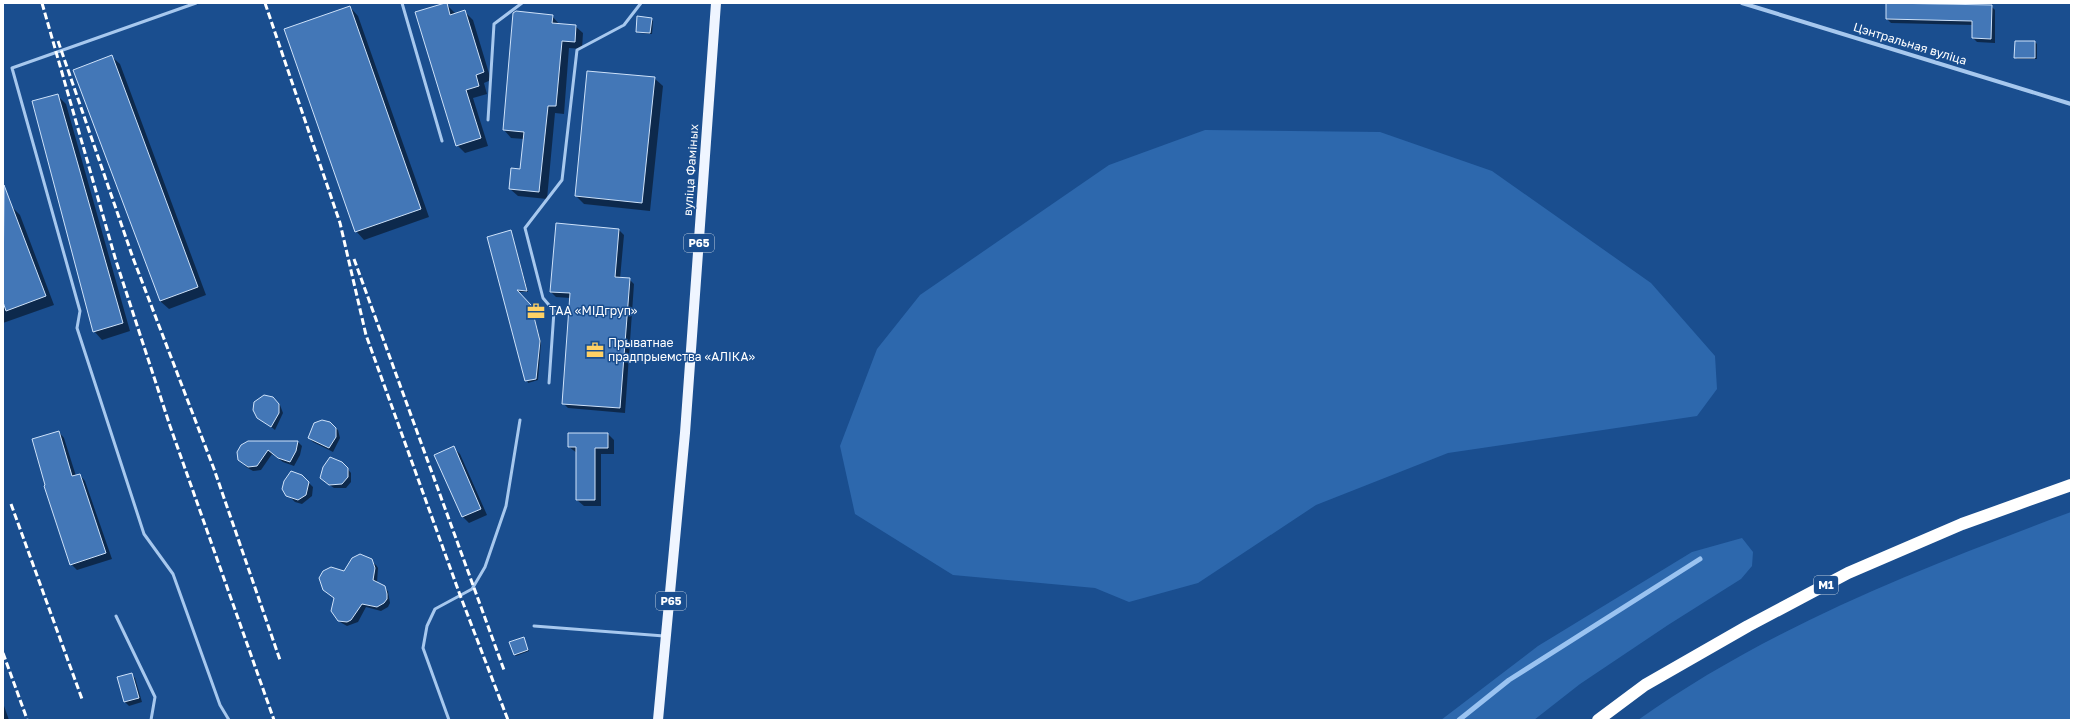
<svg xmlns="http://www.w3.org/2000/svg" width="2074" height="723" font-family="'Golos Text',sans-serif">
	<rect width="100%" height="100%" fill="#1a4e8f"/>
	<path fill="#2d68ad" d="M1205,130L1380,132L1492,171L1651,283L1715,356L1717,389L1697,416L1448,453L1316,505L1198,583L1129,602L1095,588L953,575L855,514L840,446L877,349L920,295L1109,165Z
		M2071,512V719L2069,720H1638C1769,627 1921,568 2071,512Z
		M1742,538L1753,552L1752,566L1741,579L1668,625L1580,684L1534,720H1441L1538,646L1692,552Z"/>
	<path fill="#0007" d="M1887,3H1960V5L1991,6L1995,10V43L1977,42L1973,38V25L1891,23L1887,19Z
		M446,4L456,14L464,11L473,20L491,80L484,83L487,94L473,98L488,146L465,153L457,145Z
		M350,7L358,16L429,217L364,240L356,231Z
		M552,16L560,25L575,26L583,33L582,49L569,48L564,114L555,113L547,199L518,196L510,189L521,170L524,139L511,138L504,130Z
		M651,19L653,21L652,34L639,33L637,32Z
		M2035,42L2037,44V59H2017L2015,57Z
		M111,56L120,64L206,295L169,309L160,301Z
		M654,78L663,86L650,211L584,204L576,196Z
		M57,95L66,104L130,331L102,340L94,331Z
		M12,207L20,215L54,305L3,323V210Z
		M619,230L624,235L620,279H629L634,284L625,413L568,408L563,403L570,298L556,297L551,292Z
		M511,231L528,292H517L532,308L541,343L538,380L528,383L488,237Z
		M276,401L280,405L283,413L275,430L258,417Z
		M326,421L338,430L340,438L333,452L313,442L309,438L318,422Z
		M59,432L64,438L76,476L80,475L85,481L112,559L77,570L71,564L47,486Z
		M608,434L614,440V454H601V506H584L577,500V453L569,447Z
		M248,442H298L302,446L300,455L294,466L283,462L272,454L261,470L253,471L246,467L238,456Z
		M454,448L460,454L487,515L469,523L463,517Z
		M346,467L351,473V482L346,488H334L325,482Z
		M302,476L313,487L312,496L302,504L295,502L285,492Z
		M360,555L364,556L376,565L378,568L377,583L388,591L390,603L388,607L381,611L366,607L358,622L347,626L340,622L332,611L344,572Z
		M523,638L529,651L516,656L514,654Z
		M131,674L135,678L142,702L129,706L125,702Z
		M3,703L9,720H3Z"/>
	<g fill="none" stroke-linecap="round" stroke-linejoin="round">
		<path stroke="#9ac3f1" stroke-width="5" d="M1459,720L1509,680L1700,559"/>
	</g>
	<path fill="#4377b7" stroke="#cee2fa" d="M445,3H447L450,15L465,10L484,72L476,75L479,86L466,90L481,138L456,146L415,12Z
		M1886,3L1992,5L1991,39L1972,38V21L1886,19Z
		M350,6L421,209L355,232L284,29Z
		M516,11L553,15L552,23L576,25L575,42L562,41L556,106H548L539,192L509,189L511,168L520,169L524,132L503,130L513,13Z
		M637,16L652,18L650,33L636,32Z
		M2015,41H2035V58H2014Z
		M112,55L198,287L160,301L73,70Z
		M587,71L655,77L642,203L575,196Z
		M58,94L123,323L93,332L32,101Z
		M4,185L46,296L6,311L3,302Z
		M556,223L619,229L615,277L630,278L620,408L562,404L570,293L550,292Z
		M511,230L527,291L517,290L531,305L540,341L536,379L525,381L487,237Z
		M264,395L273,397L279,404V413L271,427L257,418L253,410L254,402Z
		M322,420L330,422L336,428V437L329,448L308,438L314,423Z
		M59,431L72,476L80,474L106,553L70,565L44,486L45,485L32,439Z
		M568,433H608V448H595V500H576V447H568Z
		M248,441H298L296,451L290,462L278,458L268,450L257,466L248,467L238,460L237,452L241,445Z
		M454,446L481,509L462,517L434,455Z
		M330,457L342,462L348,468V477L342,484L329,485L320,478L323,467Z
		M291,471L302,475L309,482L306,495L298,500L286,496L282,489L284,481Z
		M360,554L372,559L375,568L373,580L385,586L387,594V599L384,603L377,607L362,604L351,620L347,622L338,621L331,611L334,598L323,590L319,578L323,571L331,567L344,571L352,558Z
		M524,637L528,650L514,655L509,642Z
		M132,673L139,698L124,702L117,677Z"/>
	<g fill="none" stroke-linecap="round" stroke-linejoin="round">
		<path stroke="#a7c8ee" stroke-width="3" d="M196,3L12,68L80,311L77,328L144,534L173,574L220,705L229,720
			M402,3L442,141
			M488,120L494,24L522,3
			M549,383L554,311L543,298L525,228L562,180L577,50L624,25L641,3
			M116,616L155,697L151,720
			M534,626L664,636
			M449,720L423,648L427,626L435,609L472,589L485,567L506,506L520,420"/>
		<path stroke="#a7c8ee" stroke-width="4" d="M1742,3L2071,104"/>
		<path stroke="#eff5ff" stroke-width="10" d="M658,720L685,433L716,3"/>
		<path stroke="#fff" stroke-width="12" d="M1598,720L1645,685L1748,626L1848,573L1962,524L2071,485"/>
		<path stroke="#fff" stroke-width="3" stroke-dasharray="7 3" stroke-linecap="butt" d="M42,3L116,261L170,426L274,720
			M265,3L340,223L366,335L460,595L508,720
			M58,41L133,258L214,469L280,660
			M354,259L504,670
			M11,504L82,699
			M3,653L27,719"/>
	</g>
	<defs>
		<g id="office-bare" transform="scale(1.38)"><path d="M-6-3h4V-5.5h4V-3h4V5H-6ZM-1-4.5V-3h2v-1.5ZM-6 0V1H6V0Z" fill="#ffd165" stroke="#1a4e8f" stroke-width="2.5" paint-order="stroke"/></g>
	</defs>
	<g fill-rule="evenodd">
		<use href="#office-bare" x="536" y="311"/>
		<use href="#office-bare" x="595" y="350"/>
	</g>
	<g text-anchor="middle" stroke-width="3" stroke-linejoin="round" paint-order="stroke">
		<g fill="#1a4e8f" stroke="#bacadd" stroke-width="1">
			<rect x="684" y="234" width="30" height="18" rx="3"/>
			<rect x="1814" y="576" width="24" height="18" rx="3"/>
			<rect x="656" y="592" width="30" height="18" rx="3"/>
		</g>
		<g font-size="11" font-weight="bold" fill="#fff">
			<text x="699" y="247">Р65</text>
			<text x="1826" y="589">М1</text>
			<text x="671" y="605">Р65</text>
		</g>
		<g font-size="12" fill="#fff" stroke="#1a4e8f">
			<text transform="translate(1910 44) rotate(17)" y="4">Цэнтральная вуліца</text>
			<text transform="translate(691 170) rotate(-86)" y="4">вуліца Фаміных</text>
		</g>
		<g font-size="12" fill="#fff" stroke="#1a4e8f" text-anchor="start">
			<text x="549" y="315">ТАА «МІДгруп»</text>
			<text x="608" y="347">Прыватнае<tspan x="608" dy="14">прадпрыемства «АЛІКА»</tspan></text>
		</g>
	</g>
	<rect width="2074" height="723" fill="none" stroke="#ffffff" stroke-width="8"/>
</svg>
